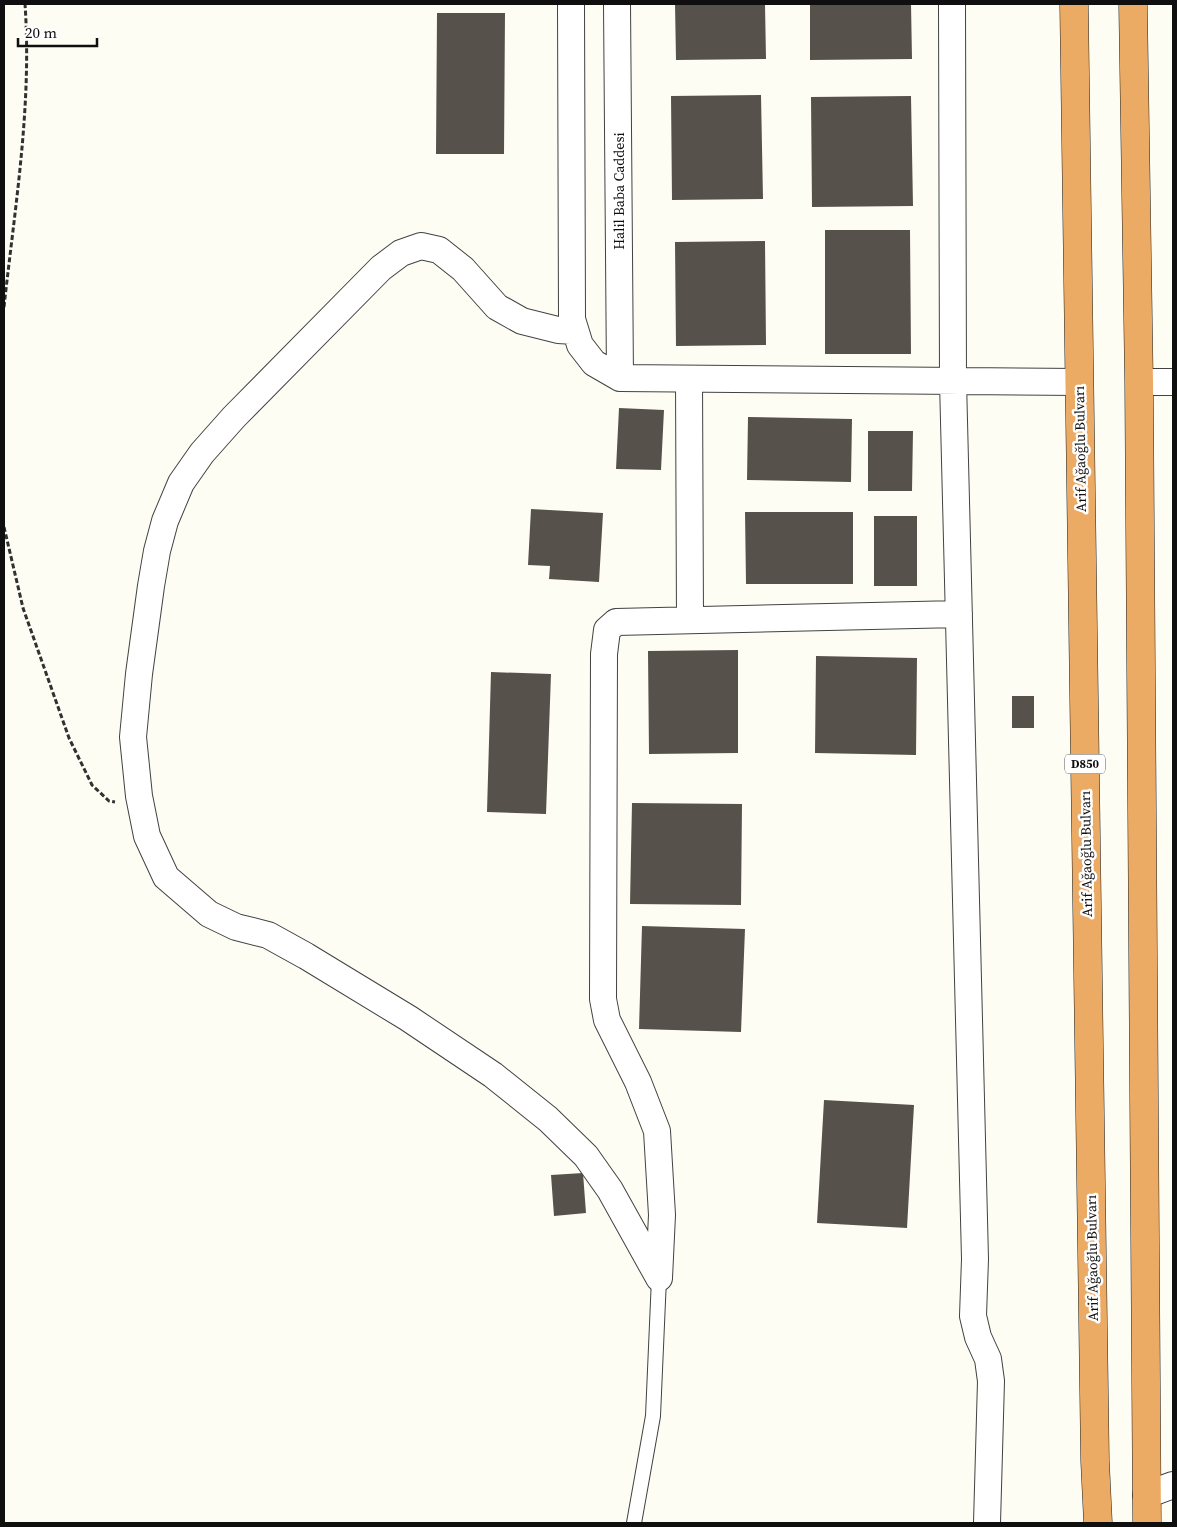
<svg xmlns="http://www.w3.org/2000/svg" width="1177" height="1527" font-family="'Source Serif 4',serif">
	<rect width="100%" height="100%" fill="#fefdf3"/>
	<path fill="#57514c" d="M675,4H765L766,59L676,60Z
		M810,4H911L912,59L810,60Z
		M437,13H505L504,154H436Z
		M761,95L763,199L672,200L671,96Z
		M911,96L913,206L812,207L811,97Z
		M825,230H910L911,354H825Z
		M765,241L766,345L676,346L675,242Z
		M619,408L664,410L661,470L616,469Z
		M748,417L852,419L851,482L747,480Z
		M868,431H913L912,491H868Z
		M531,509L603,513L599,582L549,579L550,566L528,565Z
		M745,512H853V584H746Z
		M874,516H917V586H874Z
		M738,650V753L649,754L648,651Z
		M816,656L917,658L916,755L815,753Z
		M491,672L551,674L546,814L487,812Z
		M1012,696H1034V728H1012Z
		M632,803L742,804L741,905L630,904Z
		M642,926L745,929L741,1032L639,1029Z
		M824,1100L914,1105L907,1228L817,1223Z
		M583,1173L586,1213L554,1216L551,1175Z"/>
	<g fill="none" stroke-linecap="round" stroke-linejoin="round">
		<g stroke="#424242" stroke-width="16">
			<path id="lane" d="M634,1523L653,1416L659,1278"/>
		</g>
		<g stroke="#424242" stroke-width="28">
			<path id="street" d="M571,4L572,319L580,345L594,363L620,378L1079,382
				M617,4L620,378
				M952,4L953,381L975,1259L973,1316L978,1337L988,1359L991,1381L987,1523
				M575,331L558,330L522,321L497,307L463,269L439,250L421,246L401,253L381,268L234,417L202,453L181,483L165,521L157,551L151,586L139,674L133,737L139,796L147,836L166,877L209,914L236,927L268,935L306,956L408,1018L493,1075L548,1119L586,1156L610,1190L659,1278
				M689,379L690,620
				M1139,382H1173
				M659,1278L662,1215L657,1131L638,1082L607,1020L603,999L604,654L607,630L616,622L959,614
				M1146,1495L1173,1485"/>
		</g>
		<g stroke="#202020" stroke-width="29">
			<path id="highway" d="M1074,4L1095,1461L1098,1523
				M1133,4L1139,382L1147,1523"/>
		</g>
		<path stroke="#313131" stroke-width="3" stroke-dasharray="5 2.5" stroke-linecap="butt" d="M4,307C15,206 32,106 25,4
			M4,527L23,608L69,738L92,785L109,801L115,802"/>
		<use href="#lane" stroke="#fff" stroke-width="14"/>
		<use href="#street" stroke="#fff" stroke-width="26"/>
		<use href="#highway" stroke="#ebab64" stroke-width="28"/>
	</g>
	<g text-anchor="middle" stroke-width="5" stroke-linejoin="round" paint-order="stroke">
		<rect fill="#fff" stroke="#575757" stroke-width="1" x="1065" y="754.5" width="40" height="19" rx="4"/>
		<g font-size="12" font-weight="bold" fill="#0f0f0f">
			<text x="1085" y="768">D850</text>
		</g>
		<g font-size="14" fill="#0f0f0f" stroke="#fff">
			<text transform="translate(619 191) rotate(-90)" y="5">Halil Baba Caddesi</text>
			<text transform="translate(1080 449) rotate(-91)" y="5">Arif Ağaoğlu Bulvarı</text>
			<text transform="translate(1086 854) rotate(-91)" y="5">Arif Ağaoğlu Bulvarı</text>
			<text transform="translate(1092 1258) rotate(-91)" y="5">Arif Ağaoğlu Bulvarı</text>
		</g>
	</g>
	<rect width="1177" height="1527" fill="none" stroke="#0f0f0f" stroke-width="10"/>
	<path d="M18 38v8h79v-8" fill="none" stroke="#0f0f0f" stroke-width="2.5"/>
	<text x="25" y="38" font-size="15" fill="#0f0f0f" stroke="#ffffff" stroke-width="4" paint-order="stroke">20 m</text>
</svg>
